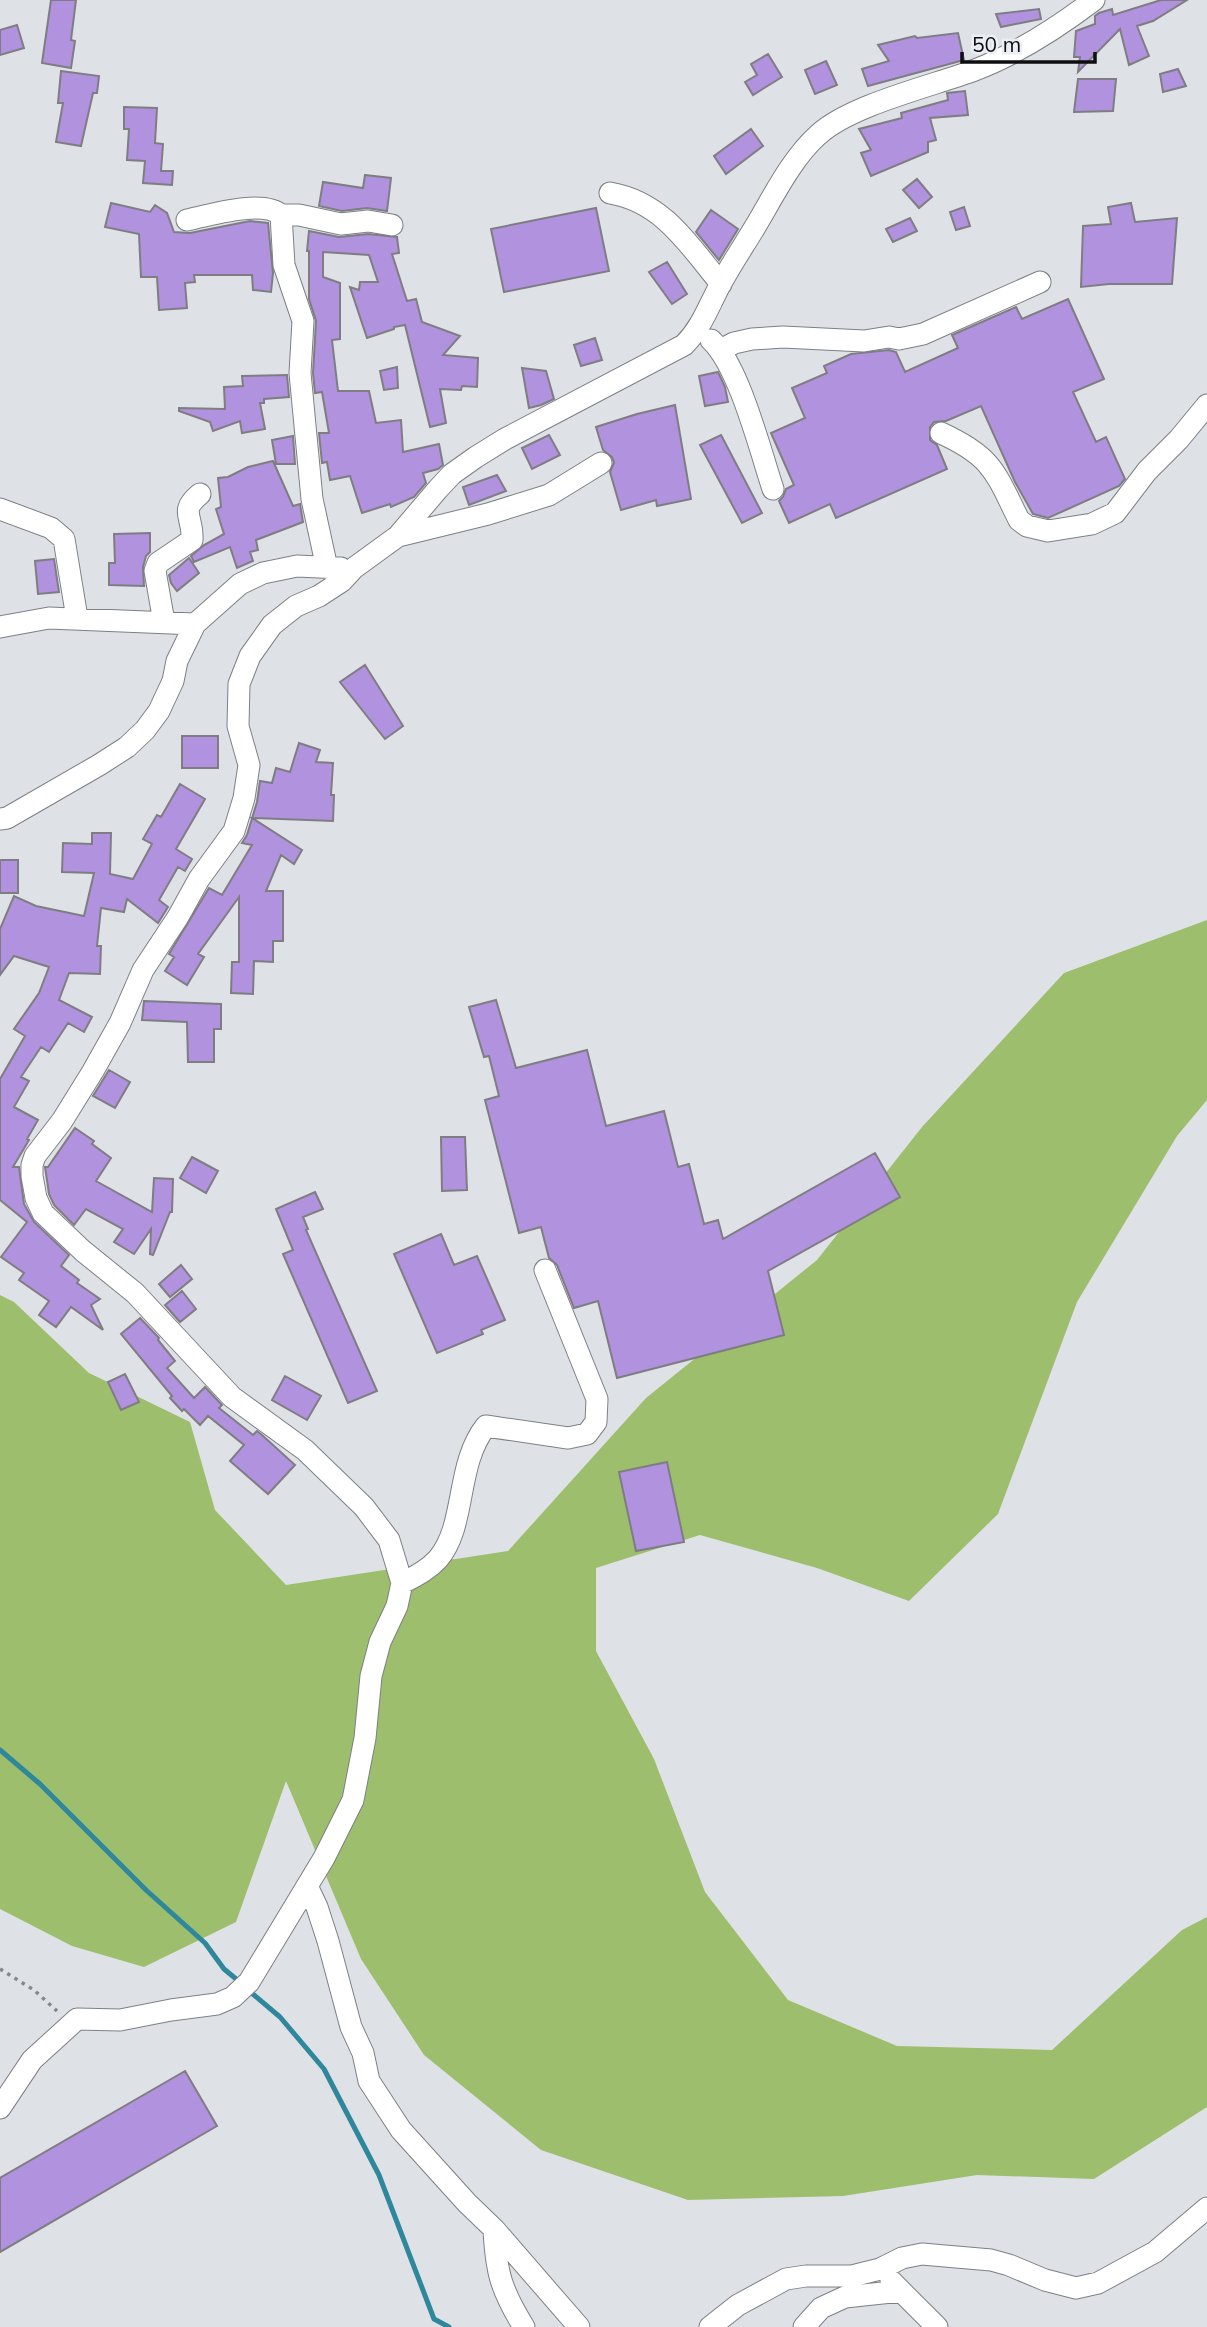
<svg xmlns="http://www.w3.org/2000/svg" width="1207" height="2327" font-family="Mulish,sans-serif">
	<rect width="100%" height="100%" fill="#dee2e7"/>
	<path fill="#9dbe6c" d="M1207,920V1100L1177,1136L1077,1302L998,1514L909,1601L817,1568L700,1535L596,1568V1651L654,1759L705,1892L788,2000L897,2046L1052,2050L1182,1930L1207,1917V2107L1094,2179L977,2175L843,2196L688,2200L541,2150L424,2055L361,1959L286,1781L236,1922L144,1967L72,1946L0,1909V1295L14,1302L89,1373L190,1422L215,1510L286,1585L508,1551L646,1398L817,1260L922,1127L1064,973Z"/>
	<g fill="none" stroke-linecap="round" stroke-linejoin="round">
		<path stroke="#2f879c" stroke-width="5" d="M0,1750L40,1784L146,1890L205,1943L224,1969L241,1983
			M248,1990L280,2017L324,2069L379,2175L434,2319L449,2327"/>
	</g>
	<path fill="#b092df" stroke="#7f7d82" stroke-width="2" d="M51,0H76L71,40L75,41L71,68L42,63Z
		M1161,0H1187L1153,21L1137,26L1149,56L1129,65L1120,29L1078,72L1080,57H1074L1076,31L1095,24V16L1099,13L1112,9L1113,15Z
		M1039,9L1041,19L1001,27L996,14Z
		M17,25L24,48L0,55V30Z
		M958,33L964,60L868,86L862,69L889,61L878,45L915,36L917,38Z
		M768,54L782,77L753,95L745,82L757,75L751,64Z
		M826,61L837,85L815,94L805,70Z
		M1178,69L1186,86L1163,92L1160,74Z
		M61,71L99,76L97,93H93L81,146L56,142L63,103H58Z
		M1078,79H1116L1113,111L1074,112Z
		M965,91L968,115L930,118L936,140L928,142V152L871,176L861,153L871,150L859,129L902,118L901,113L948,100L947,93Z
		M124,107L157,108L155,143L163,144L161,171H173L172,185L143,183L145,161L127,160L129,129H124Z
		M751,129L763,146L726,174L714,156Z
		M365,175L391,178L387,211L367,208L342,211L319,206L323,182L363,188Z
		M917,179L932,197L919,208L903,190Z
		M111,203L150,212L155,205L167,213L174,232L190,233L250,221L268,223L273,273L271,292L253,290L252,275H194L195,282L185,283L187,308L159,310L157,277H141L139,234L105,227Z
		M1131,203L1135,222L1177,218L1172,284H1109L1081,287L1083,226L1111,224L1108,207Z
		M964,207L970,226L956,230L950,212Z
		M596,208L609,271L504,292L491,229Z
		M711,210L738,229L719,260L696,232Z
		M910,218L917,231L893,242L886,229Z
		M309,231L339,237L368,234L397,237L399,253L392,254L407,301L416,299L422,322L460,336L443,355L478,358L477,387L462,386L461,390L440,389L446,423L430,427L405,325L394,327V329L367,338L350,287L359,290L360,282H378L369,255L323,252V277L340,283V339L332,340L338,391H369L376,423L401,420L403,452L439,444L443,465L438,469L423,473L426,483L414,497L391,507L390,504L362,513L350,476L330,480L327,462L322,463L319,433H329L322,392L315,393L313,373L316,321L309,299V251H307Z
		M667,262L687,294L672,304L649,272Z
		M1068,299L1104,379L1073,392L1096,442L1106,437L1125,479L1119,486L1048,518L1033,514L1015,482L981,406L946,421L934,422L930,427V440L937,445L947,469L836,518L830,504L789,523L779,501L783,497L786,489L794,485L771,433L805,418L792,388L827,373L824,366L851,354L889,350L896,352L905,372L958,348L952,335L1016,307L1022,319Z
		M595,338L602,360L581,366L574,345Z
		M397,367L398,388L384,390L380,371Z
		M522,368L546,371L554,399L541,405L529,408Z
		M718,372L725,387L728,402L705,406L699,376Z
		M287,375L289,397L264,399V403H260L265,429L242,433L240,421L213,431L210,422L179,411V408L225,409L224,387L243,386L242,376Z
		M675,405L691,499L657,506L656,500L621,510L610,472L614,463L612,457L603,450L596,427L637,414Z
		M549,435L560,455L532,469L522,448Z
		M721,435L762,513L742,523L700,445Z
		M293,436L295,464H276L272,440Z
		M273,461L293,506L300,504L303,522L256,540L258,550L250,552L253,561L237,568L230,547L194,562L191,556L204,545L224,534L216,509L221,507L218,478L228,477L248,467Z
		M497,475L506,491L469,505L463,487Z
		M150,533V552L146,556L143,567L144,586L109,585V563H115L114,534Z
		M189,558L199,573L177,591L171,583L169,575Z
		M54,559L59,592L38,594L35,561Z
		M365,665L403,726L385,739L340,682Z
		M182,736H218V768H182Z
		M299,743L320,750L316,762L333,763L331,795H334L333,821L252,818L302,850L294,864L281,855L266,891H283V941H273V962L254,961L253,994L231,993L232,962H239V897L198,954L204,957L187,985L165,971L174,957L169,954L209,888L222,895L252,845L242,843L247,835L257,802L260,781L272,783L276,768L290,772Z
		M180,784L205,799L176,849L192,859L185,871L178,867L159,900L168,907L158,923L127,899L124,912L101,908L97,946H101L100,974L69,973L59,1000L92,1017L84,1032L68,1023L49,1052L41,1047L21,1077L29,1081L14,1107L38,1120L27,1139L29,1140L13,1167H19L24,1204L34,1222L69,1255L61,1266L79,1280L77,1283L100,1299L91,1305L103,1330L71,1307L56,1327L39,1315L49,1301L19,1280L24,1273L1,1257L27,1222L0,1200V1079L25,1036L14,1029L39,993L49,967L14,956L0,975V929L14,896L36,906L84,916L94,873L62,872L63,843L92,844V833H111L110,874L133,879L152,844L143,839L157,815L161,817Z
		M0,860H18V893H0Z
		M496,1000L516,1068L587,1050L606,1126L664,1111L678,1167L689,1164L704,1224L718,1220L723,1239L875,1153L900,1197L768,1271L784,1335L617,1378L598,1301L574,1308L557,1265L549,1258L541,1227L519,1233L485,1100L499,1096L489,1056L484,1057L469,1007Z
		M144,1001L221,1004V1029H214V1062H188L187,1022L142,1020Z
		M109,1070L130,1082L115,1108L93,1096Z
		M75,1128L94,1141L92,1144L111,1158L96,1181L152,1212L154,1178L173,1179L172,1212H170L153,1255L150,1254L151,1229L134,1254L114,1242L123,1229L86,1209L74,1225L54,1205L49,1194L45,1167H48Z
		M441,1137H465L467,1190L442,1191Z
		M192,1157L218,1171L206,1193L180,1178Z
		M315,1192L323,1209L303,1217L308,1229L306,1230L377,1391L348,1403L283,1254L293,1250L276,1209Z
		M441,1234L454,1265L477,1256L505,1320L481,1330L483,1334L437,1353L394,1254Z
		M181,1265L192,1279L170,1297L159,1284Z
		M182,1291L196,1309L180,1322L165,1305Z
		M140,1318L159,1338L158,1340L175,1361L167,1368L194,1398L205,1387L222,1405L219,1408L253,1435L257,1431L262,1435L295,1465L268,1494L230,1461L244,1445L208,1416L200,1425L184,1409L182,1411L170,1398L172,1396L121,1334Z
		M125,1374L139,1402L121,1410L108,1382Z
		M285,1376L321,1396L307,1420L272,1400Z
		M667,1462L684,1542L636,1551L619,1472Z
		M185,2071L217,2126L0,2252V2178Z"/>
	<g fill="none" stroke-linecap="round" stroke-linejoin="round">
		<g stroke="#7c8085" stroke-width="23">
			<path id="minor" d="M610,193C663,202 689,245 721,284
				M187,220C210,215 263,199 281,215
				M711,340C739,366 760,450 773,489
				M721,350L734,343L752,339L783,337L864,341L889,337L899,339L923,334L1040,282
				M941,433C993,457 995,472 1019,520L1027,526L1048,531L1092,524L1115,513L1147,471L1179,439L1207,405
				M0,509L51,528L64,539L77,618
				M398,536L488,514L549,495L601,463
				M327,568L312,499L300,373L303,321L284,265L281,215H299L341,224L368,221L392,225
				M164,622L155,571L158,563L192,540C194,517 178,512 200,494
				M0,627L49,618L195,624
				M0,819L7,818L99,765L127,747L145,730L159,711L173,681L177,661L195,624L240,584L263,573L297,566L341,568
				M402,1583C415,1577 428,1570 438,1559C467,1525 455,1465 486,1426L568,1438L587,1434L596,1422L597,1399L545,1270
				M307,1886L317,1907L328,1941L351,2027L363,2053L369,2081L401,2130L467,2203L494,2229L579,2327
				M0,2108L32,2060L77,2019L120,2020L171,2010L217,2004L233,1997L249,1982L324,1858L353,1800L365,1738L371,1676L380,1642L397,1606L402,1583L389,1540L364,1507L305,1450L232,1397L135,1293L83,1251L43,1213L36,1198L32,1176V1165L35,1156L62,1121L93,1071L120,1023L143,970L178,917L199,879L234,831L244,798L249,765L238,726L239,684L250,656L272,625L296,606L319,596L342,581L354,568L398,536L438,489L452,474L476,457L505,439L684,345C701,328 708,308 719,287C730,266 743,247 755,227C773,197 792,158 818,135C850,105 932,86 975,70C1019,53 1057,28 1094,0
				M494,2229C496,2272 501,2290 524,2327
				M891,2281L937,2327
				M710,2327L738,2305L786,2279L806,2276H852L880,2269L902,2258L922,2254L991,2260L1009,2265L1045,2280L1076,2288L1098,2283L1155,2252L1207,2208
				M804,2327L821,2308L845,2297L901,2291"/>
		</g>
		<path stroke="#85888b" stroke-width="3.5" stroke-dasharray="3.5 5" stroke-linecap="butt" d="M0,1969L34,1990L57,2011"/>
		<use href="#minor" stroke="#fff" stroke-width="21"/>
	</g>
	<path d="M962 52v10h133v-10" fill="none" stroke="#0d0e10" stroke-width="3.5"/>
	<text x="972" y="52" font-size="21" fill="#0d0e10" stroke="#ebeff5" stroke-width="5" paint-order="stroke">50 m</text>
</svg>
